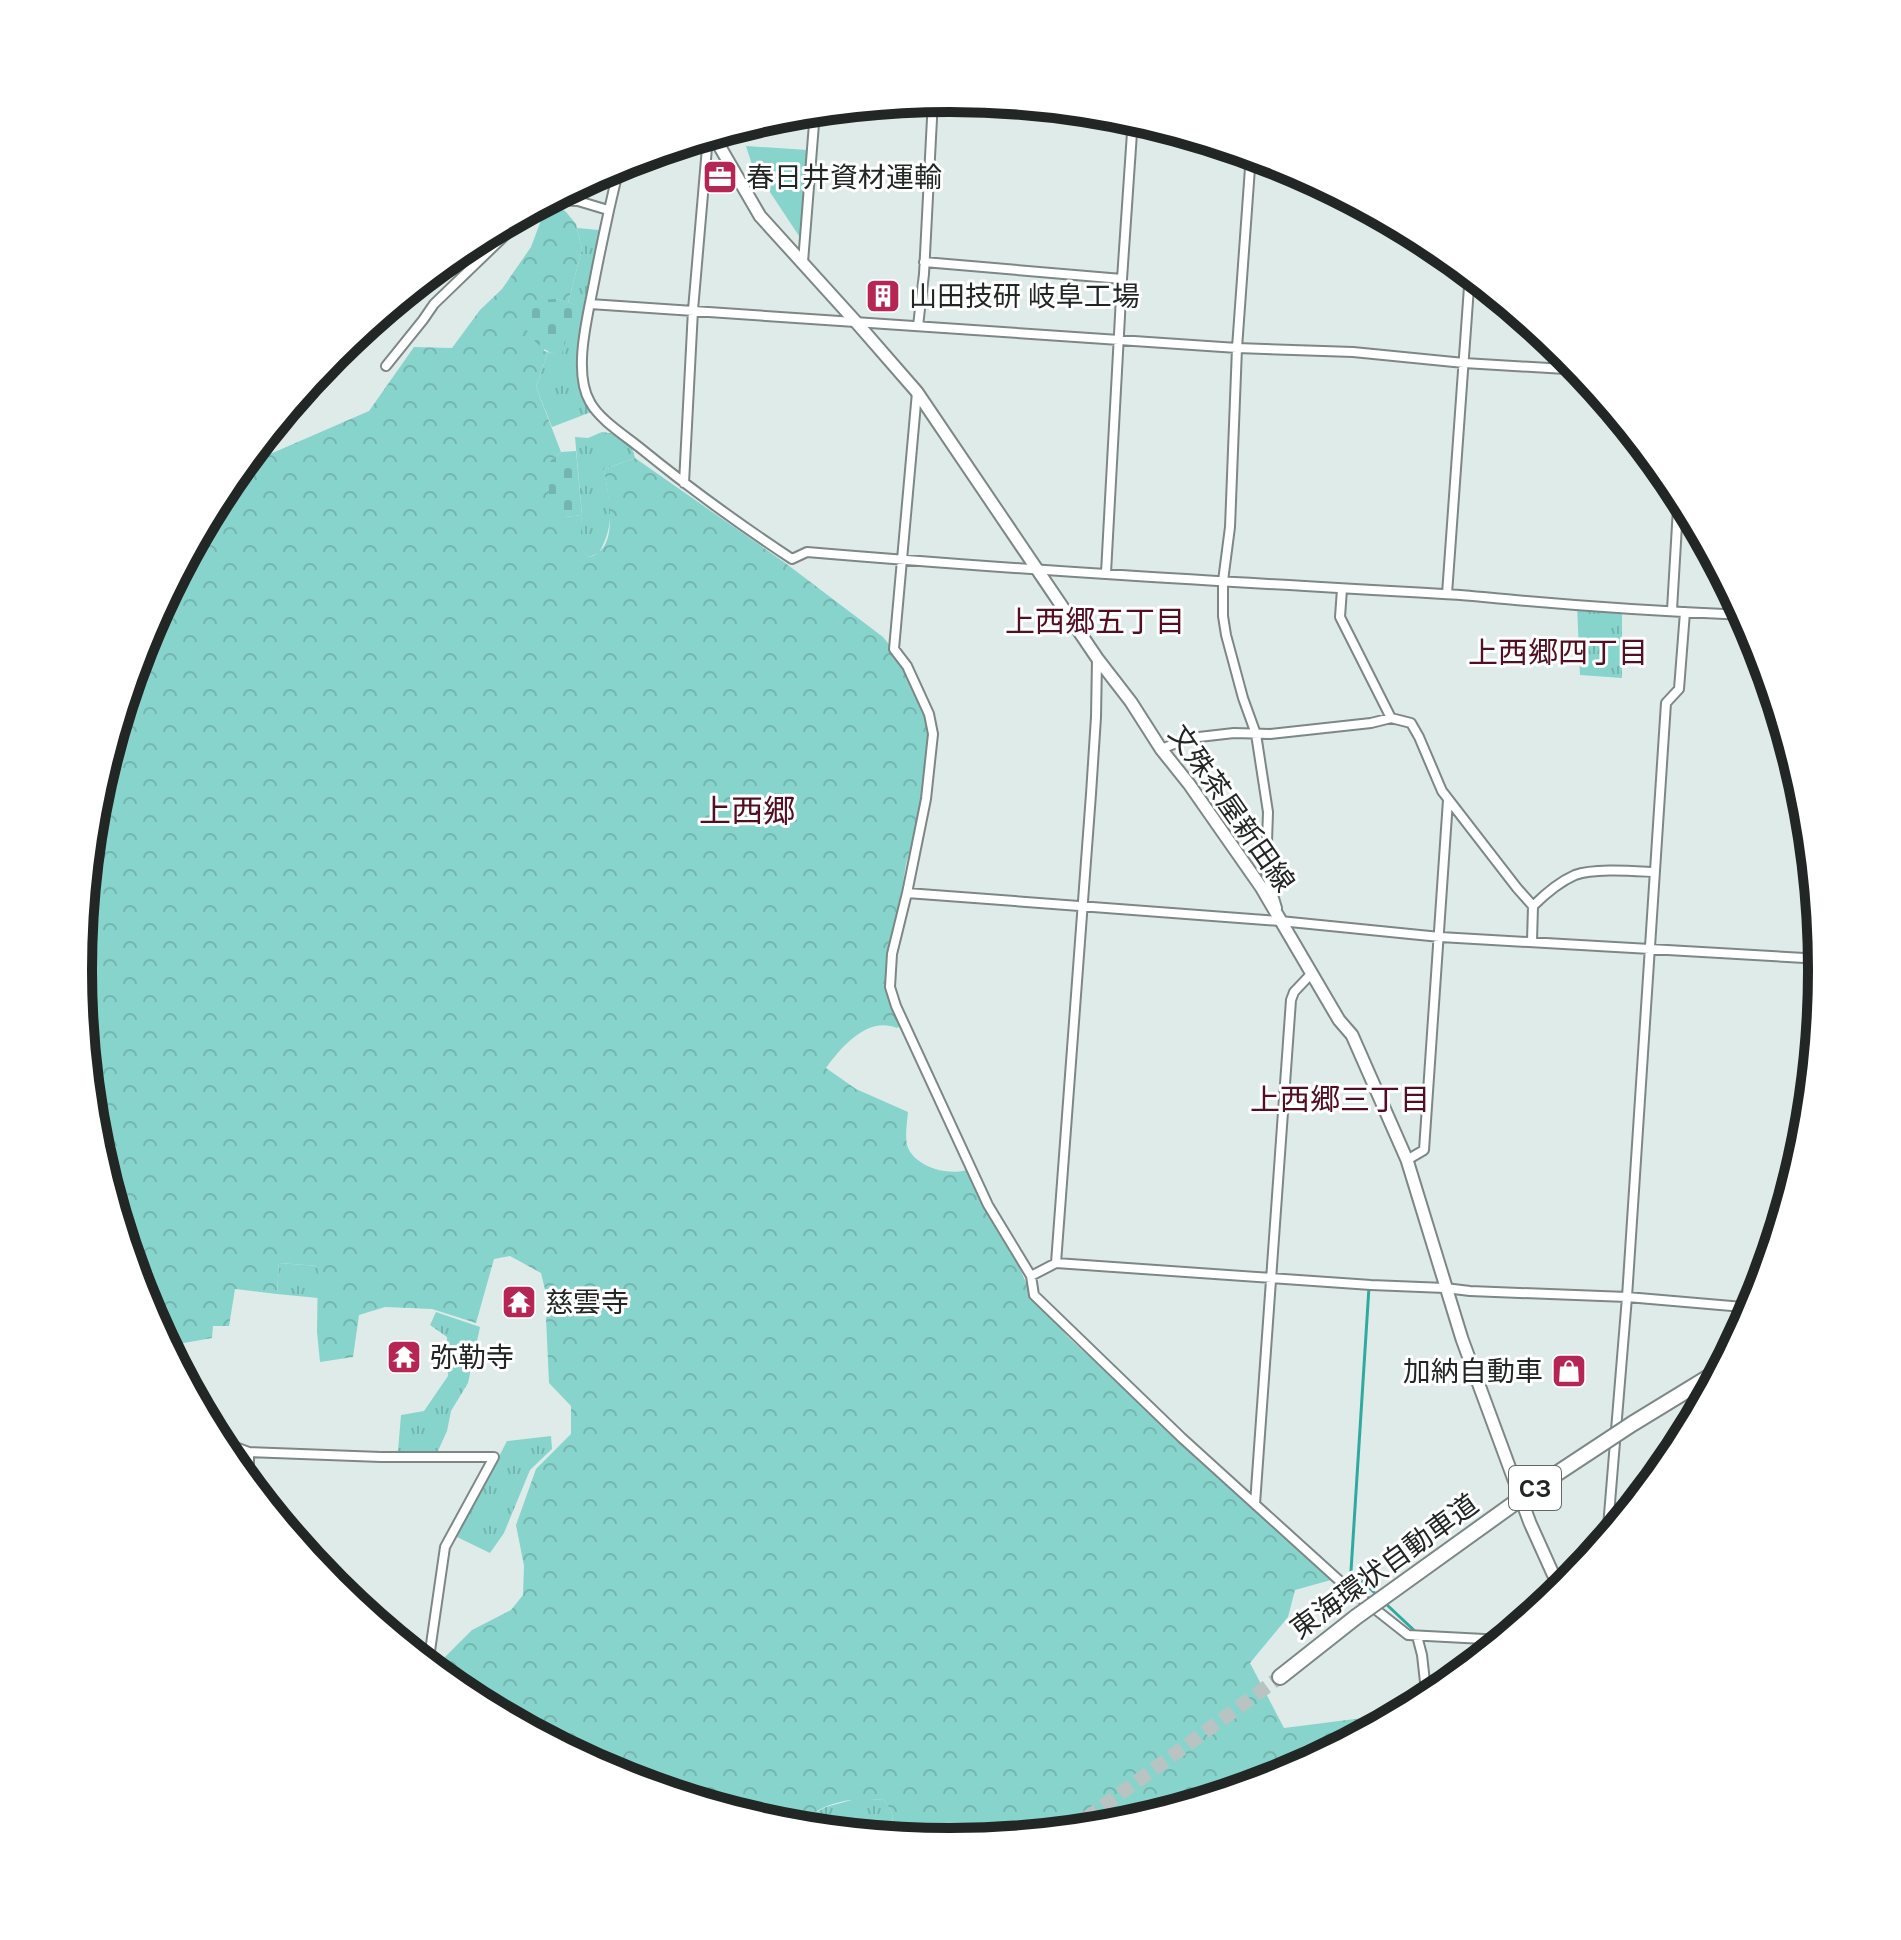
<svg xmlns="http://www.w3.org/2000/svg" width="1901" height="1940" font-family="Karla,'Noto Sans JP',sans-serif">
	<defs>
		<pattern id="grass-tufts" width="24" height="20" patternUnits="userSpaceOnUse" patternTransform="scale(2)"><rect width="24" height="20" fill="#87d4cc"/><path d="M3 7l-1-3M5 7V3M7 7l1-3M15 17l-1-3M17 17v-4M19 17l1-3" fill="none" stroke="#74b6af"/></pattern>
		<pattern id="forest-crowns" width="20" height="18" patternUnits="userSpaceOnUse" patternTransform="scale(2)"><rect width="20" height="18" fill="#87d4cc"/><path d="M2 6a3 3 0 1 1 6 0M12 15a3 3 0 1 1 6 0" fill="none" stroke="#74b6af"/></pattern>
		<pattern id="cemetery-stones" width="16" height="16" patternUnits="userSpaceOnUse" patternTransform="scale(2)"><rect width="16" height="16" fill="#87d4cc"/><path d="M2 7V4a2 2 0 0 1 4 0v3zM10 15v-3a2 2 0 0 1 4 0v3z" fill="#74b6af"/></pattern>
	</defs>
	<rect width="100%" height="100%" fill="#dfebe9"/>
	<path fill="url(#grass-tufts)" d="M577,228L599,230L583,313L579,362L594,411L552,427L536,387L548,352L560,356L575,305L568,303L582,249Z
		M602,432C623,435 630,437 635,458L604,469C609,503 617,520 599,553L589,557L580,548L579,544L582,515L575,437L588,438Z
		M1577,606L1622,610V678L1580,675Z
		M279,1263L318,1266V1298L277,1294Z
		M436,1312L480,1327L468,1383L451,1411L447,1431L438,1451H398L401,1415L424,1411L448,1376L447,1337L430,1325Z
		M551,1436L552,1449L530,1470L504,1533L490,1553L457,1537L507,1441Z
		M859,1798L884,1800C894,1812 895,1821 889,1836L789,1827L826,1807Z"/>
	<path fill="url(#forest-crowns)" d="M546,207L561,208L566,212L576,224L582,249L568,303L556,299L544,351L548,352L536,387L561,452L549,462L565,517L582,515L580,547L589,557C622,549 607,492 604,469L635,458L784,562L883,637L916,678L932,722L936,753L906,864L889,966L890,982L906,1022L897,1028C868,1016 842,1046 826,1068L856,1089L908,1112C907,1122 905,1135 907,1145C914,1169 957,1179 975,1166L1027,1285L1067,1336L1331,1580L1295,1590L1288,1617L1250,1663L1284,1728L1402,1713L1284,1776L1120,1826L950,1842L889,1836C895,1821 894,1813 884,1800C863,1798 847,1799 827,1806C811,1813 797,1827 780,1826L616,1776L465,1695L438,1673L443,1659L472,1630L511,1610L523,1595L524,1566L516,1525L536,1469L571,1434V1406L549,1383L546,1318L550,1310L541,1273L510,1256L494,1259L476,1323L432,1309L385,1307L359,1315L353,1357L320,1362L317,1332L318,1266L279,1263L277,1294L235,1289L229,1326H213L212,1338L167,1346L158,1324L144,1303L95,1140L78,970L95,799L145,636L225,485L240,467L369,411L414,347L452,348L480,310L502,289L531,247Z"/>
	<path fill="url(#cemetery-stones)" d="M556,299L576,305L561,357C538,349 531,338 519,317L533,300Z
		M576,451L582,515L565,517L549,507V462L561,452Z"/>
	<path fill="#87d4cc" d="M746,146L808,150L801,239L752,165Z"/>
	<g fill="none" stroke-linecap="round" stroke-linejoin="round">
		<path stroke="#2eaaa1" stroke-width="3" d="M1369,1287L1351,1571L1377,1595
			M1385,1603L1418,1634"/>
		<path stroke="#b9c4c2" stroke-width="14" stroke-dasharray="14 7" stroke-linecap="butt" d="M1069,1831L1280,1677"/>
		<g stroke="#7c8786" stroke-width="12">
			<path id="minor" d="M1251,154L1237,348L1230,527L1223,581V616L1226,635L1243,698L1256,734L1268,812L1266,872L1277,908
				M620,163C610,204 601,246 593,288C587,319 573,373 590,402C599,419 624,435 639,447C688,487 739,524 792,559L807,552C1019,570 1231,582 1443,594C1467,595 1491,598 1515,600C1592,607 1669,612 1745,615
				M550,200L578,201L608,210
				M803,262L815,111
				M924,262L1122,279
				M590,304L1237,348L1353,352L1464,363L1582,370
				M918,326L924,274L933,99
				M386,366L423,320L434,304L521,220L524,213
				M917,392L894,649L907,666L929,714L933,734L926,799L907,893L892,954L890,987L896,1006L988,1205L1031,1276L1034,1295L1182,1438L1342,1583L1408,1635L1503,1640
				M684,483L693,310L708,136
				M1106,573L1122,279L1133,118
				M1342,589L1340,617L1391,718
				M1447,594L1470,273
				M1672,610L1679,491
				M1161,749L1190,738L1234,733L1270,734L1371,723L1391,718L1411,723L1419,737L1442,791L1517,888L1533,906L1532,941
				M907,893L1280,921L1440,937L1822,959
				M1533,906C1545,894 1559,882 1575,875C1594,868 1633,871 1654,872
				M1407,1160L1424,1150L1448,800
				M1056,1263L1091,794L1096,717L1097,659
				M1031,1276L1056,1263L1371,1285L1445,1288L1470,1291L1627,1297L1755,1308
				M217,1440L249,1452L381,1457H494L445,1547L428,1665
				M249,1483V1452
				M1255,1504L1291,1000L1294,992L1311,974
				M1607,1539L1627,1297L1666,703L1679,689L1685,612
				M1553,1574L1578,1573
				M1417,1636L1422,1655L1427,1700"/>
		</g>
		<g stroke="#7c8786" stroke-width="15">
			<path id="secondary" d="M713,135L760,216L856,322L917,392L1097,658L1131,702L1161,749L1189,784L1261,887L1339,1020L1352,1035L1407,1160L1462,1339L1530,1523L1553,1574L1564,1590"/>
		</g>
		<g stroke="#7c8786" stroke-width="18">
			<path id="motorway" d="M1280,1677L1356,1617"/>
		</g>
		<use href="#minor" stroke="#fff" stroke-width="8"/>
		<use href="#secondary" stroke="#fff" stroke-width="11"/>
		<use href="#motorway" stroke="#fff" stroke-width="14"/>
		<g stroke="#7c8786" stroke-width="18" stroke-linecap="butt">
			<path id="motorway-bridge" d="M1356,1617L1541,1484L1632,1424L1722,1369"/>
		</g>
		<use href="#motorway-bridge" stroke="#fff" stroke-width="14"/>
	</g>
	<defs>
		<g id="office-square" transform="scale(1.8)"><rect x="-9" y="-9" width="18" height="18" rx="4" fill="#b62655" stroke="#fff"/><path d="M-6-3h4V-5.5h4V-3h4V5H-6ZM-1-4.5V-3h2v-1.5ZM-6 0V1H6V0Z" fill="#fff"/></g>
		<g id="building-square" transform="scale(1.8)"><rect x="-9" y="-9" width="18" height="18" rx="4" fill="#b62655" stroke="#fff"/><path d="M-4-6H4V6H1V3H-1V6H-4ZM-2.5-4.3h1.7v1.8h-1.7ZM.8-4.3h1.7v1.8H.8ZM-2.5-1h1.7V.8h-1.7ZM.8-1h1.7V.8H.8Z" fill="#fff"/></g>
		<g id="temple-square" transform="scale(1.8)"><rect x="-9" y="-9" width="18" height="18" rx="4" fill="#b62655" stroke="#fff"/><path d="M0-6L5-2H3V0L6.5 2.5H4V6H1.5V3h-3V6H-4V2.5H-6.5L-3 0V-2H-5Z" fill="#fff"/></g>
		<g id="shop-square" transform="scale(1.8)"><rect x="-9" y="-9" width="18" height="18" rx="4" fill="#b62655" stroke="#fff"/><path d="M-5-2.5h2.3a2.7 3.5 0 0 1 5.4 0H5L5.5 6h-11ZM-1.5-2.5h3a1.5 2.3 0 0 0-3 0Z" fill="#fff"/></g>
	</defs>
	<g fill-rule="evenodd">
		<use href="#office-square" x="720" y="177"/>
		<use href="#building-square" x="883" y="296"/>
		<use href="#temple-square" x="519" y="1302"/>
		<use href="#temple-square" x="404" y="1357"/>
		<use href="#shop-square" x="1569" y="1371"/>
	</g>
	<g text-anchor="middle" stroke-width="6" stroke-linejoin="round" paint-order="stroke">
		<rect fill="#fff" stroke="#646867" stroke-width="2" x="1509" y="1466" width="52" height="44" rx="6"/>
		<g font-size="26" font-weight="bold" fill="#222726">
			<text x="1535" y="1497">C3</text>
		</g>
		<g font-size="28" fill="#222726" stroke="#fff" text-anchor="start">
			<text x="746" y="187">春日井資材運輸</text>
			<text x="909" y="306">山田技研 岐阜工場</text>
			<text x="545" y="1312">慈雲寺</text>
			<text x="430" y="1367">弥勒寺</text>
			<text x="1543" y="1381" text-anchor="end">加納自動車</text>
		</g>
		<g font-size="28" fill="#222726" stroke="#fff">
			<text transform="translate(1232 808) rotate(55)" y="10">文殊茶屋新田線</text>
			<text transform="translate(1384 1566) rotate(-36)" y="10">東海環状自動車道</text>
		</g>
		<g font-size="30" fill="#520e23" stroke="#fff">
			<text x="1095" y="632">上西郷五丁目</text>
			<text x="1558" y="663">上西郷四丁目</text>
			<text x="1340" y="1110">上西郷三丁目</text>
		</g>
		<g font-size="32" fill="#520e23" stroke="#fff">
			<text x="747" y="822">上西郷</text>
		</g>
	</g>
	<path d="M0 0H1901V1940H0ZM92 970a858 858 0 1 1 1716 0a858 858 0 1 1-1716 0Z" fill="#fff" fill-rule="evenodd"/>
	<path fill="none" stroke="#222726" stroke-width="10" d="M92 970a858 858 0 1 1 1716 0a858 858 0 1 1-1716 0Z"/>
</svg>
